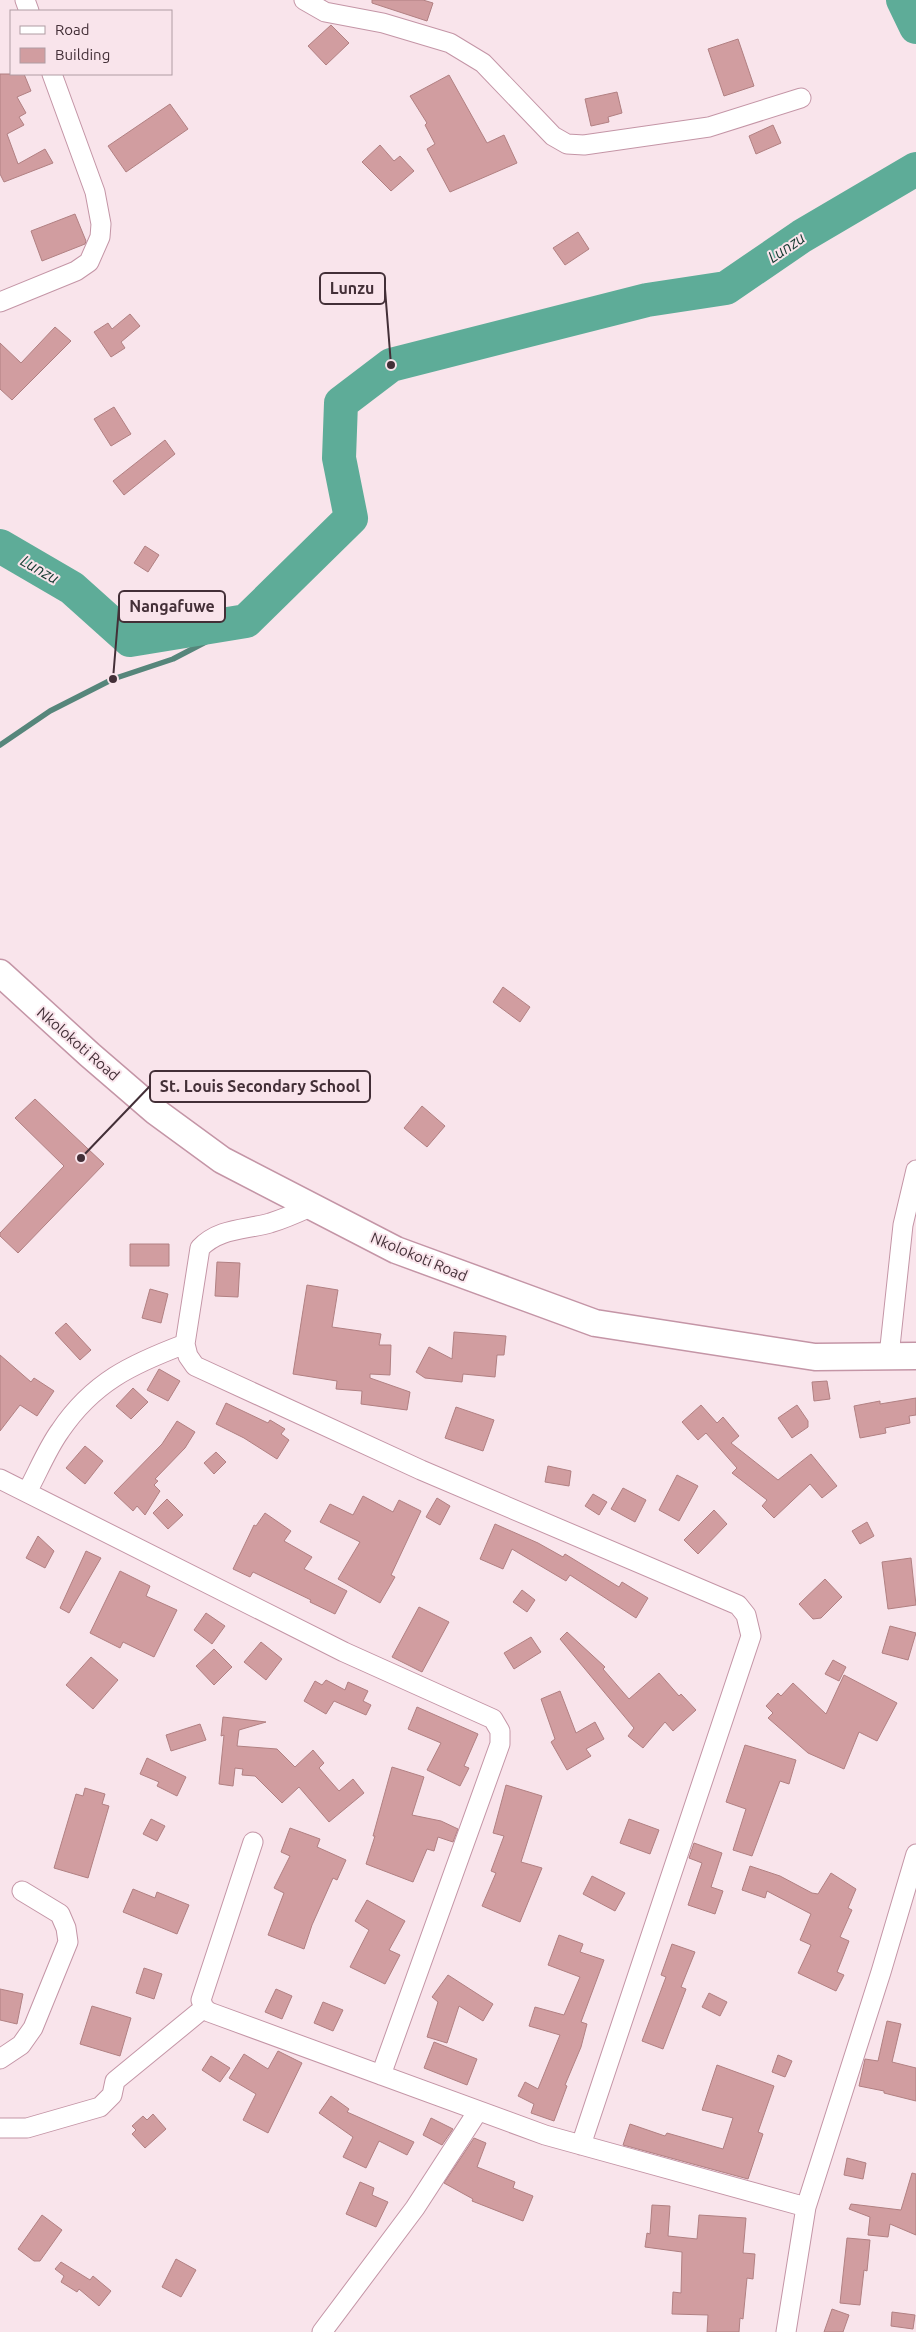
<svg xmlns="http://www.w3.org/2000/svg" width="916" height="2332" font-family="Ubuntu,sans-serif">
	<rect width="100%" height="100%" fill="#f9e4eb"/>
	<g fill="none" stroke-linecap="round" stroke-linejoin="round">
		<path stroke="#56867b" stroke-width="5.5" d="M0,745L50,711L113,679L173,659L246,621"/>
		<path stroke="#5eac98" stroke-width="34" d="M903,0L916,27
			M0,546L72,588L130,640L246,621L351,518L339,458L341,403L391,365L647,300L726,288L802,236L916,169"/>
	</g>
	<path fill="#d19da0" stroke="#b18082" d="M372,0H423L433,3L427,21L372,3Z
		M331,25L349,43L326,65L308,46Z
		M738,39L754,86L724,96L708,49Z
		M0,74H24L31,91L17,97L26,113L19,117L24,125L7,134L18,164L45,149L53,163L4,182L0,174Z
		M449,75L487,143L504,135L517,163L450,192L427,149L435,144L425,125L427,123L410,96Z
		M617,92L622,113L608,117L609,122L591,126L585,99Z
		M170,104L188,129L126,172L108,146Z
		M773,125L781,143L756,154L749,136Z
		M380,145L394,161L400,156L414,171L391,191L362,162Z
		M75,214L86,241L85,244L42,261L31,231Z
		M578,232L589,249L565,265L553,248Z
		M130,314L140,326L121,342L125,348L111,357L94,332L108,323L112,329Z
		M55,327L71,341L12,400L0,389V343L21,363Z
		M114,407L131,434L111,446L94,419Z
		M165,440L175,454L124,495L113,481Z
		M145,546L159,555L148,572L134,563Z
		M503,987L530,1007L520,1022L493,1002Z
		M35,1099L104,1164L18,1253L0,1236V1233L64,1166L15,1118Z
		M422,1106L445,1126L427,1147L404,1128Z
		M130,1244H169V1266H130Z
		M217,1262L240,1263L238,1297L215,1296Z
		M307,1285L338,1290L332,1327L381,1334L379,1345H391L390,1375L370,1374V1378L410,1392L407,1410L361,1404L362,1391L336,1389L337,1381L293,1374Z
		M150,1289L168,1294L161,1323L142,1318Z
		M66,1323L91,1350L80,1360L55,1333Z
		M454,1332L506,1336L504,1355H497L495,1377L463,1374L462,1382L425,1378L416,1372L429,1347L452,1359Z
		M0,1355L31,1382L34,1378L54,1391L37,1416L20,1405L0,1431Z
		M159,1369L180,1381L168,1401L147,1390Z
		M827,1381L830,1399L814,1401L812,1382Z
		M133,1388L148,1402L131,1419L116,1406Z
		M916,1398V1415L909,1416L910,1423L885,1428L886,1433L860,1438L854,1406L880,1401V1404Z
		M226,1403L268,1423L270,1420L285,1429L281,1434L289,1440L277,1459L244,1438L216,1424Z
		M701,1405L717,1423L723,1417L739,1436L731,1443L778,1480L811,1454L837,1486L822,1498L810,1484L774,1518L762,1506L767,1500L732,1473L737,1468L706,1433L698,1440L682,1422Z
		M797,1405L808,1421V1427L792,1438L778,1418Z
		M456,1407L494,1420L483,1451L445,1438Z
		M177,1421L195,1432L185,1448L155,1479L158,1481L154,1485L160,1491L145,1515L137,1506L133,1511L114,1493L162,1444Z
		M85,1446L103,1461L85,1484L66,1468Z
		M216,1452L226,1462L214,1474L204,1463Z
		M548,1466L571,1471L569,1486L545,1482Z
		M677,1475L698,1486L679,1521L659,1510Z
		M623,1488L646,1500L635,1522L611,1509Z
		M593,1494L607,1502L599,1515L585,1506Z
		M363,1496L393,1512L399,1500L421,1511L391,1575L395,1577L380,1603L338,1579L360,1542L320,1522L330,1504L353,1515Z
		M437,1498L450,1506L440,1525L426,1517Z
		M167,1499L183,1515L168,1529L153,1513Z
		M714,1510L727,1524L698,1554L684,1540Z
		M265,1513L291,1531L284,1541L312,1557L304,1569L347,1591L335,1614L310,1602L311,1600L253,1572L250,1577L233,1569L254,1525L256,1526Z
		M867,1522L874,1536L860,1544L852,1531Z
		M495,1524L538,1543L563,1557L565,1554L619,1587L622,1582L648,1598L636,1618L570,1575L566,1581L512,1549L503,1569L480,1559Z
		M38,1536L54,1551L45,1568L26,1558Z
		M86,1551L101,1558L69,1613L60,1608Z
		M911,1558L916,1605L888,1609L882,1562Z
		M120,1571L150,1586L146,1596L177,1610L154,1657L123,1642L120,1648L90,1633Z
		M825,1579L842,1597L821,1618L813,1619L799,1604Z
		M522,1590L535,1600L527,1612L513,1602Z
		M419,1607L449,1622L422,1672L392,1657Z
		M206,1613L225,1626L212,1644L194,1630Z
		M890,1626L916,1633L908,1660L882,1653Z
		M567,1632L605,1667L603,1669L629,1699L659,1673L679,1696L681,1694L696,1710L673,1731L665,1722L643,1748L628,1736L634,1728L560,1639Z
		M531,1637L541,1652L514,1669L504,1653Z
		M261,1642L282,1659L266,1680L244,1662Z
		M214,1649L232,1667L214,1685L196,1666Z
		M91,1657L118,1680L93,1709L66,1685Z
		M833,1660L846,1667L839,1681L825,1674Z
		M844,1675L897,1703L877,1741L859,1732L844,1769L808,1753L768,1718L773,1713L766,1706L778,1693L781,1696L793,1683L826,1714Z
		M326,1680L345,1690L348,1682L368,1691L363,1701L371,1705L366,1715L334,1701L326,1714L304,1701L315,1681L322,1685Z
		M560,1691L576,1733L595,1722L604,1739L586,1749L591,1756L567,1770L551,1742L555,1739L541,1699Z
		M417,1707L478,1734L464,1766L469,1768L460,1786L427,1770L441,1743L408,1729Z
		M223,1717L266,1722L239,1730L237,1746L277,1749L295,1767L313,1750L324,1763L319,1768L339,1791L353,1779L364,1793L329,1822L299,1787L282,1803L255,1776L242,1775L243,1769L235,1768L233,1786L219,1784L224,1735L221,1736Z
		M200,1724L206,1740L171,1751L166,1735Z
		M745,1745L796,1760L789,1784L780,1781L752,1856L733,1850L746,1809L726,1802Z
		M147,1758L186,1777L177,1796L157,1786L159,1782L140,1774Z
		M392,1767L424,1777L412,1815L441,1821L458,1829L453,1842L438,1837L434,1851L427,1849L413,1882L366,1864L375,1836H373Z
		M506,1785L542,1796L521,1862L542,1868L520,1922L482,1906L496,1873L491,1871L504,1836L493,1833Z
		M85,1788L105,1794L102,1804L109,1806L88,1878L54,1868L76,1794L83,1796Z
		M151,1819L165,1826L157,1841L143,1834Z
		M629,1819L659,1830L650,1854L620,1843Z
		M290,1828L320,1839L317,1847L346,1860L337,1880L333,1878L312,1925L304,1949L268,1935L284,1893L274,1888L290,1856L281,1852Z
		M694,1843L722,1853L711,1887L723,1891L715,1914L688,1905L702,1863L689,1858Z
		M750,1866L780,1876L812,1893L818,1894L831,1873L856,1889L848,1908L852,1910L840,1937L849,1941L837,1972L844,1975L836,1991L798,1973L811,1945L800,1940L811,1914L767,1891L765,1898L742,1890Z
		M592,1876L625,1893L615,1911L583,1894Z
		M133,1889L155,1898L157,1892L189,1905L177,1934L123,1912Z
		M367,1900L405,1921L389,1950L400,1955L385,1984L350,1967L369,1930L355,1921Z
		M559,1935L583,1944L580,1952L604,1960L581,2022L587,2024L581,2047L565,2085L567,2086L554,2121L531,2113L534,2104L518,2096L525,2082L538,2089L560,2035L529,2026L535,2007L564,2015L580,1977L548,1965Z
		M672,1944L695,1952L681,1987L686,1989L663,2049L642,2041L666,1977L661,1975Z
		M144,1968L162,1974L154,1999L136,1993Z
		M448,1975L493,2004L483,2021L459,2006L447,2043L427,2037L438,2002L432,1997Z
		M0,1989L23,1994L17,2024L0,2020Z
		M276,1989L292,1996L282,2019L265,2012Z
		M709,1993L727,2002L720,2016L702,2007Z
		M323,2002L343,2010L333,2031L314,2023Z
		M92,2006L131,2018L120,2056L80,2044Z
		M887,2021L901,2024L892,2062L916,2068V2101L884,2093V2091L859,2086L865,2059L878,2061Z
		M434,2042L477,2059L467,2085L424,2068Z
		M278,2051L302,2063L268,2133L243,2120L256,2094L229,2078L244,2054L268,2069Z
		M778,2055L792,2061L785,2077L772,2072Z
		M211,2056L230,2068L220,2082L202,2070Z
		M717,2065L774,2086L758,2132L763,2134L748,2179L623,2145L630,2124L665,2136L667,2133L723,2149L733,2118L702,2110Z
		M331,2096L349,2109L347,2112L414,2142L407,2155L379,2141L366,2168L343,2157L353,2137L319,2113Z
		M153,2114L166,2129L145,2148L132,2134L136,2130L132,2126L143,2116L147,2120Z
		M431,2118L453,2129L442,2145L423,2135Z
		M474,2138L486,2143L477,2167L515,2182L513,2188L533,2196L523,2221L472,2201L473,2199L444,2183Z
		M847,2158L866,2163L863,2179L844,2175Z
		M912,2173L916,2174V2235L890,2224L888,2237L868,2235L870,2217L849,2209L851,2204L901,2210Z
		M360,2182L374,2188L372,2195L388,2202L376,2227L346,2214Z
		M652,2205L670,2206L668,2236L697,2239L699,2215L746,2218L743,2253L755,2254L753,2279L747,2278L743,2319L740,2318L739,2332H707L708,2315L672,2314L673,2292L681,2293L682,2252L645,2247L647,2233L650,2234Z
		M42,2215L62,2230L40,2261H34L18,2249Z
		M847,2238L870,2240L867,2271L864,2270L860,2305L840,2303Z
		M176,2259L196,2270L181,2297L162,2287Z
		M61,2262L90,2280L93,2276L111,2291L99,2306L79,2289L77,2292L61,2282L64,2276L55,2269Z
		M832,2309L849,2315L843,2332H824Z
		M892,2312L915,2315L913,2329L891,2326Z"/>
	<g fill="none" stroke-linecap="round" stroke-linejoin="round">
		<g stroke="#c495a6" stroke-width="21">
			<path id="street" d="M25,0L29,11
				M304,0L325,12L383,23L450,43L483,63L553,136L567,144L584,145L709,127L801,98
				M0,302L76,271L89,262L100,237L101,224L95,192L52,74
				M310,1207C297,1213 283,1219 270,1223C245,1230 219,1228 200,1248L185,1344L188,1356L195,1366L421,1470L738,1605L746,1615L751,1636L581,2145
				M889,1356L903,1225L916,1170
				M0,1479L344,1652L493,1719L500,1731V1744L381,2075
				M27,1492C38,1472 47,1449 60,1431C93,1382 132,1364 185,1344
				M253,1842L201,2000L204,2008L209,2012L545,2135L806,2207
				M0,2059L21,2045L33,2028L68,1942L66,1928L60,1914L22,1891
				M0,2128H27L100,2107L112,2095L115,2081L204,2008
				M322,2332L415,2208L478,2111
				M786,2332L806,2207L881,1972L916,1854"/>
		</g>
		<g stroke="#c495a6" stroke-width="29">
			<path id="secondary" d="M0,973L90,1055L155,1111L222,1160L396,1250L595,1323L815,1357L916,1356"/>
		</g>
		<use href="#street" stroke="#fff" stroke-width="19"/>
		<use href="#secondary" stroke="#fff" stroke-width="26"/>
	</g>
	<g text-anchor="middle" stroke-width="4" stroke-linejoin="round" paint-order="stroke">
		<g font-size="15" fill="#432f37" stroke="#f9e4eb">
			<text transform="translate(78 1044) rotate(41)" y="5">Nkolokoti Road</text>
			<text transform="translate(419 1257) rotate(23)" y="5">Nkolokoti Road</text>
		</g>
		<g font-size="16" font-style="italic" fill="#153a31" stroke="#f9e4eb">
			<text transform="translate(786 247) rotate(-34)" y="6">Lunzu</text>
			<text transform="translate(40 569) rotate(30)" y="6">Lunzu</text>
		</g>
	</g>
	<path fill="none" stroke="#432f37" stroke-width="2" d="M391 365L385 289M113 679L119 607M81 1158L150 1086"/>
	<g fill="#432f37" stroke="#f9e4eb" stroke-width="2">
		<circle cx="391" cy="365" r="5"/>
		<circle cx="113" cy="679" r="5"/>
		<circle cx="81" cy="1158" r="5"/>
	</g>
	<g fill="#f9e4eb" stroke="#432f37" stroke-width="2">
		<rect x="320" y="273" width="65" height="31" rx="5"/>
		<rect x="119" y="591" width="106" height="31" rx="5"/>
		<rect x="150" y="1071" width="220" height="31" rx="5"/>
	</g>
	<g font-size="16" text-anchor="middle" font-weight="bold" fill="#432f37">
		<text x="352" y="294">Lunzu</text>
		<text x="172" y="612">Nangafuwe</text>
		<text x="260" y="1092">St. Louis Secondary School</text>
	</g>
	<rect x="10" y="10" width="162" height="65" fill="#f9e4eb" stroke="#b09ca3"/>
	<rect x="20" y="26" width="25" height="8" fill="#ffffff" stroke="#b09ca3"/>
	<text x="55" y="35" font-size="15" fill="#432f37">Road</text>
	<rect x="20" y="48" width="25" height="15" fill="#d19da0" stroke="#b09ca3"/>
	<text x="55" y="60" font-size="15" fill="#432f37">Building</text>
</svg>
